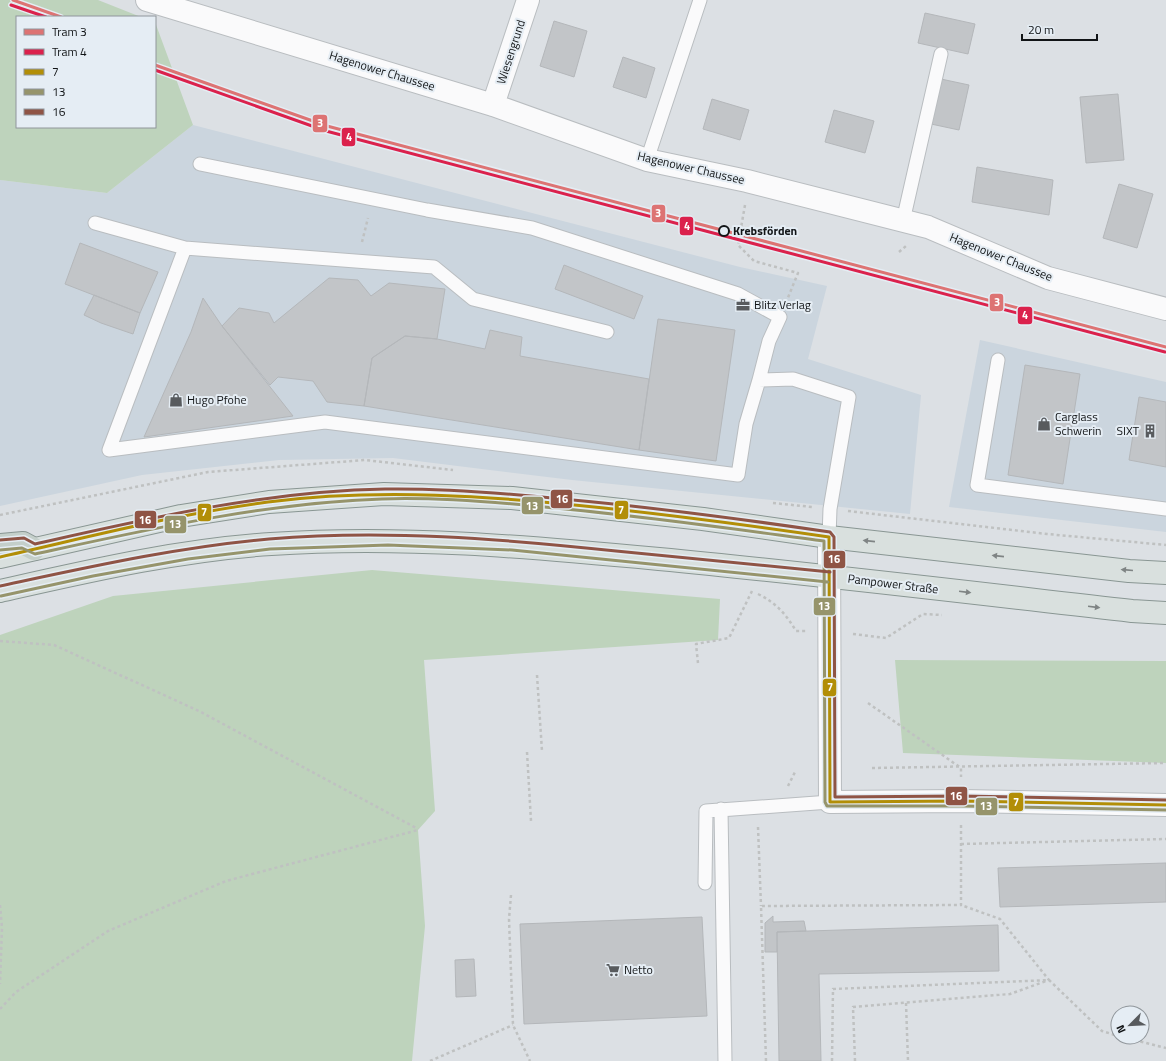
<svg xmlns="http://www.w3.org/2000/svg" width="1166" height="1061" font-family="'Titillium Web',sans-serif">
	<rect width="100%" height="100%" fill="#dce0e4"/>
	<path fill="#cbd5de" d="M193,125L740,267L827,286L808,359L921,395L910,514L572,480L393,458L279,460L142,475L0,506V180L107,193Z
		M980,340L1166,382V532L949,507Z"/>
	<path fill="#bed3bc" d="M0,0H98L141,17H17V127H155V22L193,125L107,193L0,180Z
		M372,570L720,599L718,640L424,660L435,811L418,830L425,926L412,1061H0V635L113,596Z
		M895,660L1166,661V763L903,753Z"/>
	<path fill="#c2c5c8" stroke="#b4b7ba" d="M925,13L975,24L968,54L918,43Z
		M554,21L587,31L574,77L540,66Z
		M623,57L655,68L646,98L613,87Z
		M941,79L969,85L959,130L931,124Z
		M1118,94L1124,160L1086,163L1080,97Z
		M712,99L749,110L740,140L703,129Z
		M834,110L874,121L865,153L825,142Z
		M977,167L1053,180L1049,215L972,202Z
		M1119,184L1153,194L1137,248L1103,238Z
		M80,243L158,272L140,313L65,284Z
		M564,265L643,296L634,319L555,289Z
		M329,278L358,280L371,296L389,283L445,289L437,339L405,336L372,358L364,406L327,402L313,381L278,377L270,385L222,326L239,308L269,313L274,323Z
		M94,295L140,313L133,334L101,323L84,315Z
		M203,298L222,326L293,416L144,437L191,332Z
		M658,319L735,330L716,461L639,450Z
		M490,330L522,337L520,356L649,379L639,450L364,406L372,358L405,336L437,339L485,349Z
		M1025,365L1080,374L1063,484L1008,475Z
		M1139,397L1166,402V467L1129,460Z
		M1166,863V902L1000,907L998,868Z
		M773,916V922L804,921L806,931L777,932V952H765V923Z
		M702,917L707,1016L524,1024L520,924Z
		M998,925L999,971L819,974L821,1061H779L777,932Z
		M474,959L476,996L456,997L455,960Z"/>
	<g fill="none" stroke-linecap="round" stroke-linejoin="round">
		<g stroke="#b9bdc0" stroke-width="15">
			<path id="lane" d="M647,160L700,0
				M200,164L427,210L532,228L738,294L780,317L769,341L759,380
				M903,221L941,54
				M95,223L185,248
				M607,332L473,299L434,267L185,248L109,450L325,422L738,475L746,424L759,380L793,379L849,397L830,509L829,537
				M998,360L977,485L1166,509
				M721,809L725,1061
				M705,883L706,811L830,802"/>
		</g>
		<g stroke="#b9bdc0" stroke-width="24">
			<path id="street" d="M147,0L493,105L647,160L747,181L928,227L1048,278L1166,309
				M493,105L528,0
				M829,537L830,802L961,801L1166,805"/>
		</g>
		<g stroke="#899693" stroke-width="24">
			<path id="primary" d="M0,557L181,516L269,502L384,494L512,498L703,519L829,537L1129,571L1166,573
				M0,591C89,571 179,550 271,544C401,535 530,547 659,559C817,574 974,593 1132,611L1166,613"/>
		</g>
		<g stroke="#899693" stroke-width="24">
			<path id="highway" d="M0,545L23,543L34,549"/>
		</g>
		<path stroke="#bfc1c1" stroke-width="2.5" stroke-dasharray="3 3" stroke-linecap="butt" d="M745,205L738,245L754,261L798,273L787,300
			M362,242L368,218
			M899,252L906,246
			M773,503L812,507
			M848,511L1047,534L1166,545
			M0,515L208,472L365,460L453,470
			M758,594C776,603 786,614 796,631H806
			M853,634L886,638L923,614L942,615
			M0,641L54,645L199,711L418,829
			M698,663L696,644L729,638L752,591
			M537,675L542,751
			M868,703L961,768V777
			M527,752L531,821
			M872,768L1166,763
			M788,786L796,770
			M758,827L761,906
			M961,844L1166,839
			M511,895L509,919L513,1025L530,1061
			M0,905L2,928L0,984
			M906,1003L908,1061
			M0,1009L16,992L108,931L226,881L418,830
			M1123,1037L1166,1048
			M430,1061L513,1025
			M766,1061L761,906L961,905V824
			M832,1061L833,989L1049,980L1102,1031L1118,1036
			M855,1061L853,1007L1010,994L1049,980L1000,919L961,905"/>
		<use href="#lane" stroke="#fafafb" stroke-width="13"/>
		<use href="#street" stroke="#fafafb" stroke-width="22"/>
		<use href="#primary" stroke="#d9e0de" stroke-width="22"/>
		<use href="#highway" stroke="#c4cfca" stroke-width="22"/>
		<g stroke="#e5edf4" stroke-width="6">
			<path id="bus-1" d="M829,537L830,802L961,801L1166,805
				M0,557C89,537 177,514 268,502C379,488 492,496 604,508C679,516 754,526 829,537"/>
		</g>
		<g stroke="#e5edf4" stroke-width="6">
			<path id="bus-2" d="M0,550L22,548L35,554C150,529 264,503 382,499C439,497 497,502 554,508C644,516 734,529 824,541L825,802L827,806H961L1166,810
				M1,596L93,576L188,559L270,549L388,545L512,550L828,582"/>
		</g>
		<g stroke="#e5edf4" stroke-width="6">
			<path id="bus-3" d="M0,540L24,538L35,544C150,518 266,491 385,489C444,488 503,493 562,499C652,507 741,519 830,532L834,537L835,797L961,796L1166,800
				M0,586C89,567 178,547 269,539C384,529 502,539 616,551C687,558 758,565 830,572"/>
		</g>
		<use href="#bus-1" stroke="#b28e07" stroke-width="3"/>
		<use href="#bus-2" stroke="#96946b" stroke-width="3"/>
		<use href="#bus-3" stroke="#8f5445" stroke-width="3"/>
		<g stroke="#e5edf4" stroke-width="6">
			<path id="tram-1" d="M13,0L61,17
				M155,65L327,126L1166,347"/>
		</g>
		<g stroke="#e5edf4" stroke-width="6">
			<path id="tram-2" d="M11,5L46,17
				M155,70L326,131L1165,352"/>
		</g>
		<use href="#tram-1" stroke="#dd7373" stroke-width="3"/>
		<use href="#tram-2" stroke="#db214c" stroke-width="3"/>
	</g>
	<defs><path id="oneway-solid" d="M-6-.8H1V-3.2L6.5 0L1 3.2V.8H-6Z"/></defs>
	<g fill="#7f8484">
		<use href="#oneway-solid" transform="translate(869 541) rotate(-174)"/>
		<use href="#oneway-solid" transform="translate(998 556) rotate(-174)"/>
		<use href="#oneway-solid" transform="translate(1127 570) rotate(-175)"/>
		<use href="#oneway-solid" transform="translate(965 592) rotate(7)"/>
		<use href="#oneway-solid" transform="translate(1094 607) rotate(7)"/>
	</g>
	<defs>
		<g id="office-bare" transform="scale(1.08)"><path d="M-6-3h4V-5.5h4V-3h4V5H-6ZM-1-4.5V-3h2v-1.5ZM-6 0V1H6V0Z" fill="#585b5e" stroke="#e5edf4" stroke-width="2.5" paint-order="stroke"/></g>
		<g id="shop-bare" transform="scale(1.08)"><path d="M-5-2.5h2.3a2.7 3.5 0 0 1 5.4 0H5L5.5 6h-11ZM-1.5-2.5h3a1.5 2.3 0 0 0-3 0Z" fill="#585b5e" stroke="#e5edf4" stroke-width="2.5" paint-order="stroke"/></g>
		<g id="building-bare" transform="scale(1.08)"><path d="M-4-6H4V6H1V3H-1V6H-4ZM-2.5-4.3h1.7v1.8h-1.7ZM.8-4.3h1.7v1.8H.8ZM-2.5-1h1.7V.8h-1.7ZM.8-1h1.7V.8H.8Z" fill="#585b5e" stroke="#e5edf4" stroke-width="2.5" paint-order="stroke"/></g>
		<g id="supermarket-bare" transform="scale(1.08)"><path d="M-6-5.5h2.5l.6 2H6L4.5 2H-2.5L-4.4-4H-6ZM-1.5 3.2a1.3 1.3 0 1 0 .1 0ZM3 3.2a1.3 1.3 0 1 0 .1 0Z" fill="#585b5e" stroke="#e5edf4" stroke-width="2.5" paint-order="stroke"/></g>
	</defs>
	<g fill-rule="evenodd">
		<use href="#office-bare" x="743" y="305"/>
		<use href="#shop-bare" x="176" y="400"/>
		<use href="#shop-bare" x="1044" y="424"/>
		<use href="#building-bare" x="1150" y="431"/>
		<use href="#supermarket-bare" x="613" y="970"/>
	</g>
	<circle fill="#e5edf4" stroke="#111416" stroke-width="2" cx="724" cy="231" r="5"/>
	<g text-anchor="middle" stroke-width="4" stroke-linejoin="round" paint-order="stroke">
		<g font-size="12" fill="#111416" stroke="#e5edf4">
			<text transform="translate(511 52) rotate(-72)" y="4">Wiesengrund</text>
			<text transform="translate(382 71) rotate(17)" y="4">Hagenower Chaussee</text>
			<text transform="translate(691 168) rotate(13)" y="4">Hagenower Chaussee</text>
			<text transform="translate(1001 257) rotate(22)" y="4">Hagenower Chaussee</text>
			<text transform="translate(893 584) rotate(7)" y="4">Pampower Straße</text>
		</g>
		<g font-size="12" font-weight="bold" fill="#111416" stroke="#e5edf4" text-anchor="start">
			<text x="733" y="235">Krebsförden</text>
		</g>
		<g font-size="12" fill="#111416" stroke="#e5edf4" text-anchor="start">
			<text x="754" y="309">Blitz Verlag</text>
			<text x="187" y="404">Hugo Pfohe</text>
			<text x="1055" y="421">Carglass<tspan x="1055" dy="14">Schwerin</tspan></text>
			<text x="1139" y="435" text-anchor="end">SIXT</text>
			<text x="624" y="974">Netto</text>
		</g>
	</g>
	<g stroke="#e5edf4" stroke-width="1.5">
		<rect x="312" y="114" width="16" height="19" rx="4" fill="#dd7373"/>
		<rect x="341" y="127" width="15" height="20" rx="4" fill="#db214c"/>
		<rect x="651" y="204" width="15" height="19" rx="4" fill="#dd7373"/>
		<rect x="679" y="216" width="15" height="20" rx="4" fill="#db214c"/>
		<rect x="989" y="293" width="15" height="19" rx="4" fill="#dd7373"/>
		<rect x="1017" y="306" width="16" height="19" rx="4" fill="#db214c"/>
		<rect x="550" y="489" width="23" height="20" rx="4" fill="#8f5445"/>
		<rect x="521" y="496" width="23" height="19" rx="4" fill="#96946b"/>
		<rect x="614" y="500" width="15" height="20" rx="4" fill="#b28e07"/>
		<rect x="197" y="503" width="15" height="19" rx="4" fill="#b28e07"/>
		<rect x="134" y="510" width="23" height="19" rx="4" fill="#8f5445"/>
		<rect x="164" y="515" width="23" height="19" rx="4" fill="#96946b"/>
		<rect x="823" y="550" width="23" height="19" rx="4" fill="#8f5445"/>
		<rect x="813" y="597" width="23" height="19" rx="4" fill="#96946b"/>
		<rect x="822" y="678" width="15" height="19" rx="4" fill="#b28e07"/>
		<rect x="945" y="786" width="23" height="20" rx="4" fill="#8f5445"/>
		<rect x="1008" y="792" width="16" height="20" rx="4" fill="#b28e07"/>
		<rect x="975" y="797" width="23" height="19" rx="4" fill="#96946b"/>
	</g>
	<g font-size="11" text-anchor="middle" font-weight="bold" fill="#fff">
		<text x="320" y="127">3</text>
		<text x="349" y="141">4</text>
		<text x="658" y="217">3</text>
		<text x="687" y="230">4</text>
		<text x="997" y="306">3</text>
		<text x="1025" y="319">4</text>
		<text x="562" y="503">16</text>
		<text x="532" y="510">13</text>
		<text x="621" y="514">7</text>
		<text x="204" y="516">7</text>
		<text x="145" y="524">16</text>
		<text x="175" y="528">13</text>
		<text x="834" y="563">16</text>
		<text x="824" y="610">13</text>
		<text x="830" y="691">7</text>
		<text x="956" y="800">16</text>
		<text x="1016" y="806">7</text>
		<text x="986" y="810">13</text>
	</g>
	<rect x="16" y="16" width="140" height="112" fill="#e5edf4" stroke="#90969b"/>
	<rect x="24" y="29" width="20" height="6" fill="#dd7373" stroke="#90969b"/>
	<text x="52" y="36" font-size="12" fill="#111416">Tram 3</text>
	<rect x="24" y="49" width="20" height="6" fill="#db214c" stroke="#90969b"/>
	<text x="52" y="56" font-size="12" fill="#111416">Tram 4</text>
	<rect x="24" y="69" width="20" height="6" fill="#b28e07" stroke="#90969b"/>
	<text x="52" y="76" font-size="12" fill="#111416">7</text>
	<rect x="24" y="89" width="20" height="6" fill="#96946b" stroke="#90969b"/>
	<text x="52" y="96" font-size="12" fill="#111416">13</text>
	<rect x="24" y="109" width="20" height="6" fill="#8f5445" stroke="#90969b"/>
	<text x="52" y="116" font-size="12" fill="#111416">16</text>
	<g transform="translate(1130 1025) rotate(246)"><circle r="19" fill="#e5edf4" stroke="#90969b"/>
	<path d="M0-3L7 15L0 10L-7 15Z" fill="#585b5e"/>
	<text y="-6" font-size="11" font-weight="bold" text-anchor="middle" fill="#111416">N</text>
	</g>
	<path d="M1022 34v6h75v-6" fill="none" stroke="#111416" stroke-width="2"/>
	<text x="1028" y="34" font-size="12" fill="#111416" stroke="#e5edf4" stroke-width="3" paint-order="stroke">20 m</text>
</svg>
